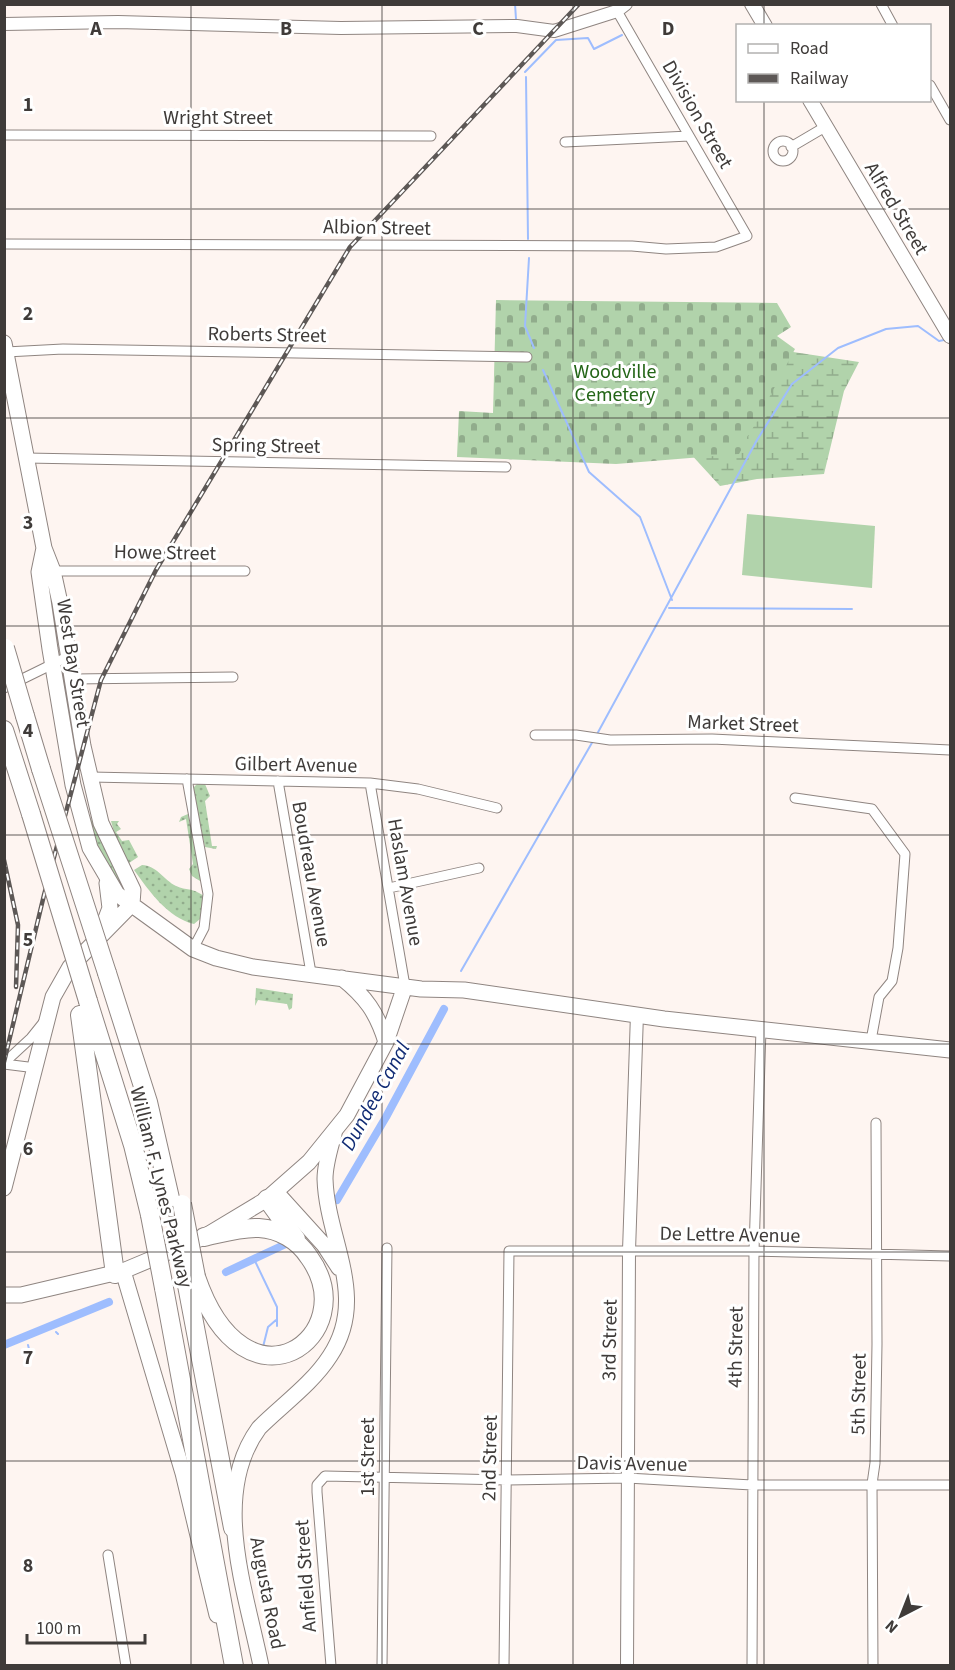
<svg xmlns="http://www.w3.org/2000/svg" width="955" height="1670" font-family="'Source Sans 3',sans-serif">
	<defs>
		<pattern id="grass-dots" width="8" height="8" patternUnits="userSpaceOnUse" patternTransform="scale(1.5)"><rect width="8" height="8" fill="#b1d3ab"/><path d="M2 2h.1M6 6h.1" fill="none" stroke="#91ac8c" stroke-width="1.8" stroke-linecap="round"/></pattern>
		<pattern id="wetland-marsh" width="20" height="14" patternUnits="userSpaceOnUse" patternTransform="scale(1.5)"><rect width="20" height="14" fill="#b1d3ab"/><path d="M1 5h8M5 5V1M11 12h8M15 12V8" fill="none" stroke="#91ac8c"/></pattern>
		<pattern id="cemetery-stones" width="16" height="16" patternUnits="userSpaceOnUse" patternTransform="scale(1.5)"><rect width="16" height="16" fill="#b1d3ab"/><path d="M2 7V4a2 2 0 0 1 4 0v3zM10 15v-3a2 2 0 0 1 4 0v3z" fill="#91ac8c"/></pattern>
	</defs>
	<rect width="100%" height="100%" fill="#fef5f1"/>
	<path fill="url(#grass-dots)" d="M197,784H205L210,796L205,801L212,846H217L216,849L205,847L193,788Z
		M188,814L201,880L200,881L192,876L189,869L193,864L186,819L179,822L181,817Z
		M90,817L128,895C106,878 96,844 87,819Z
		M111,821H119L117,824L121,829L116,832L122,841L129,840L138,857L129,863L116,839Z
		M142,865C156,865 164,880 176,886C187,891 191,887 204,896L200,919L194,924C168,918 149,891 134,870Z
		M256,988L293,994L292,1008L289,1010L287,1004L258,1000L255,1006Z"/>
	<path fill="url(#wetland-marsh)" d="M728,342L859,362L844,391L824,474L757,479L720,486L677,439Z"/>
	<path fill="url(#cemetery-stones)" d="M496,300L777,303L791,327L777,336L795,349L739,454L616,464L457,457L459,411L493,413Z"/>
	<path fill="#b1d3ab" d="M747,514L875,526L872,588L742,575Z"/>
	<g fill="none" stroke-linecap="round" stroke-linejoin="round">
		<path stroke="#9ebdfe" stroke-width="2" d="M515,4L516,19
			M525,72L556,40L588,38L594,49L622,35
			M526,77L528,239
			M529,258L525,326L534,348
			M543,370L589,472L640,517L672,600
			M669,608L852,609
			M596,736L757,440L792,384L838,348L886,329L918,326L939,341L944,340
			M461,971L593,741
			M254,1259L277,1307V1326
			M56,1332L58,1334
			M28,1345L29,1349
			M263,1347L268,1327L276,1320"/>
		<path stroke="#9ebdfe" stroke-width="8" d="M337,1200L386,1117L444,1009
			M226,1272L288,1243
			M4,1345L109,1302"/>
		<g stroke="#8f8581" stroke-width="11">
			<path id="minor" d="M881,4L893,26
				M930,85L950,120
				M4,135L431,136
				M773 151a10 10 0 1 1 20 0a10 10 0 1 1-20 0Z
				M565,142L689,136
				M791,147L825,127
				M4,244L632,246L666,249L716,247L747,236L617,11
				M6,352L63,349L527,357
				M26,458L506,467
				M53,571H245
				M74,679L233,677
				M4,688L69,656
				M535,735H576L610,740L712,739L950,750
				M91,777L370,783L418,789L497,808
				M187,779L208,894L204,928L193,949
				M278,781L311,973
				M370,783L405,986
				M795,798L872,809L905,854L898,948L892,981L879,997L872,1035L868,1041
				M389,888L479,868
				M4,1063L31,1038L43,1023
				M4,1064L36,1068
				M108,1555L126,1666
				M331,1666L317,1492V1485L325,1476L507,1480L627,1478L752,1485H950
				M382,1666L387,1248
				M504,1666L509,1251H754L950,1256
				M752,1666L754,1251L761,1029
				M873,1666L872,1484L875,1463L877,1344L876,1123"/>
		</g>
		<g stroke="#8f8581" stroke-width="14">
			<path id="tertiary" d="M4,24L118,22L341,28L517,26L554,31L617,11L626,4
				M627,1666L629,1251L637,1014"/>
		</g>
		<g stroke="#8f8581" stroke-width="16">
			<path id="secondary" d="M752,4L765,26
				M810,100L950,336"/>
		</g>
		<g stroke="#8f8581" stroke-width="17">
			<path id="primary" d="M4,343L44,548L53,571L60,603L83,746L101,823L133,890L132,904L70,967L53,997L4,1188
				M44,548L39,572L50,649L73,785L90,848L117,894L193,949L216,958L253,967L421,989L464,990L664,1019L950,1050
				M102,929L110,908L107,883
				M342,978C366,997 377,1013 386,1042
				M4,1295H21L123,1271L204,1237L267,1199L309,1162L347,1115L386,1042L405,986"/>
		</g>
		<g stroke="#8f8581" stroke-width="17">
			<path id="trunk" d="M276,1192L324,1245L339,1268
				M123,1271L183,1473L217,1615
				M261,1666C246,1591 210,1495 259,1428C282,1405 312,1384 330,1356C369,1297 327,1241 325,1179C325,1164 330,1149 334,1134"/>
		</g>
		<g stroke="#8f8581" stroke-width="20">
			<path id="motorway" d="M25,716L41,769
				M4,730L31,814
				M107,973L148,1102L172,1207
				M88,1001L133,1145L150,1215
				M80,1015L115,1274
				M267,1199L296,1239
				M196,1277C246,1423 365,1335 309,1257C298,1240 279,1229 259,1228C241,1227 222,1233 204,1237
				M186,1280L233,1528
				M164,1288L234,1666"/>
		</g>
		<use href="#minor" stroke="#fff" stroke-width="9"/>
		<use href="#tertiary" stroke="#fff" stroke-width="12"/>
		<use href="#secondary" stroke="#fff" stroke-width="14"/>
		<use href="#primary" stroke="#fff" stroke-width="15"/>
		<use href="#trunk" stroke="#fff" stroke-width="15"/>
		<use href="#motorway" stroke="#fff" stroke-width="18"/>
		<g stroke="#5d5856" stroke-width="4.5">
			<path id="rail" d="M4,860L18,925L16,987
				M4,1062L44,895L101,680L156,570L350,247L579,4"/>
		</g>
		<use href="#rail" stroke="#fff" stroke-width="2" stroke-dasharray="7" stroke-linecap="butt"/>
		<g stroke="#8f8581" stroke-width="20" stroke-linecap="butt">
			<path id="motorway-bridge" d="M5,648L25,716
				M41,769L107,973
				M31,814L88,1001
				M182,1204L196,1277
				M150,1215L164,1288"/>
		</g>
		<use href="#motorway-bridge" stroke="#fff" stroke-width="18"/>
	</g>
	<path fill="none" stroke="#3f3b39" stroke-width="1.5" stroke-opacity="0.55" d="M191,4V1666M382,4V1666M573,4V1666M764,4V26M764,100V1666M4,209H950M4,418H950M4,626H950M4,835H950M4,1044H950M4,1252H950M4,1461H950"/>
	<g text-anchor="middle" stroke-width="6" stroke-linejoin="round" paint-order="stroke">
		<g font-size="20" fill="#3f3b39" stroke="#fff">
			<text transform="translate(698 114) rotate(60)" y="7">Division Street</text>
			<text x="218" y="124">Wright Street</text>
			<text transform="translate(897 208) rotate(59)" y="7">Alfred Street</text>
			<text transform="translate(377 227) rotate(1)" y="7">Albion Street</text>
			<text transform="translate(267 334) rotate(1)" y="7">Roberts Street</text>
			<text transform="translate(266 445) rotate(1)" y="7">Spring Street</text>
			<text transform="translate(165 552) rotate(1)" y="7">Howe Street</text>
			<text transform="translate(74 663) rotate(81)" y="7">West Bay Street</text>
			<text transform="translate(743 723) rotate(2)" y="7">Market Street</text>
			<text transform="translate(296 764) rotate(1)" y="7">Gilbert Avenue</text>
			<text transform="translate(312 874) rotate(80)" y="7">Boudreau Avenue</text>
			<text transform="translate(406 882) rotate(80)" y="7">Haslam Avenue</text>
			<text transform="translate(162 1187) rotate(76)" y="7">William F. Lynes Parkway</text>
			<text transform="translate(730 1234) rotate(1)" y="7">De Lettre Avenue</text>
			<text transform="translate(609 1340) rotate(-89)" y="7">3rd Street</text>
			<text transform="translate(735 1347) rotate(-89)" y="7">4th Street</text>
			<text transform="translate(858 1394) rotate(-89)" y="7">5th Street</text>
			<text transform="translate(367 1457) rotate(-90)" y="7">1st Street</text>
			<text transform="translate(489 1458) rotate(-89)" y="7">2nd Street</text>
			<text transform="translate(632 1463) rotate(1)" y="7">Davis Avenue</text>
			<text transform="translate(305 1576) rotate(-94)" y="7">Anfield Street</text>
			<text transform="translate(268 1593) rotate(79)" y="7">Augusta Road</text>
		</g>
		<g font-size="20" fill="#236517" stroke="#fff">
			<text x="615" y="378">Woodville<tspan x="615" dy="23">Cemetery</tspan></text>
		</g>
		<g font-size="21" font-style="italic" fill="#112b74" stroke="#fff">
			<text transform="translate(375 1096) rotate(-61)" y="7">Dundee Canal</text>
		</g>
	</g>
	<g font-size="20" text-anchor="middle" font-weight="bold" fill="#3f3b39" stroke="#fff" stroke-width="6" stroke-linejoin="round" paint-order="stroke">
		<text x="96" y="35">A</text>
		<text x="286" y="35">B</text>
		<text x="478" y="35">C</text>
		<text x="668" y="35">D</text>
		<text x="28" y="111">1</text>
		<text x="28" y="320">2</text>
		<text x="28" y="529">3</text>
		<text x="28" y="737">4</text>
		<text x="28" y="946">5</text>
		<text x="28" y="1155">6</text>
		<text x="28" y="1364">7</text>
		<text x="28" y="1572">8</text>
	</g>
	<rect width="955" height="1670" fill="none" stroke="#3f3b39" stroke-width="12"/>
	<rect x="736" y="24" width="195" height="78" fill="#ffffff" stroke="#b2b1b0" stroke-width="1.5"/>
	<rect x="748" y="44" width="30" height="9" fill="#ffffff" stroke="#b2b1b0" stroke-width="1.5"/>
	<text x="790" y="54" font-size="18" fill="#3f3b39">Road</text>
	<rect x="748" y="74" width="30" height="9" fill="#5d5856" stroke="#b2b1b0" stroke-width="1.5"/>
	<text x="790" y="84" font-size="18" fill="#3f3b39">Railway</text>
	<g transform="translate(901 1616) rotate(222)" stroke="#ffffff" stroke-width="4.5" paint-order="stroke">
	<path d="M0-4.5L10 22L0 15L-10 22Z" fill="#3f3b39"/>
	<text y="-9" font-size="16" font-weight="bold" text-anchor="middle" fill="#3f3b39">N</text>
	</g>
	<path d="M27 1634v9h118v-9" fill="none" stroke="#3f3b39" stroke-width="3"/>
	<text x="36" y="1634" font-size="18" fill="#3f3b39" stroke="#ffffff" stroke-width="4.5" paint-order="stroke">100 m</text>
</svg>
